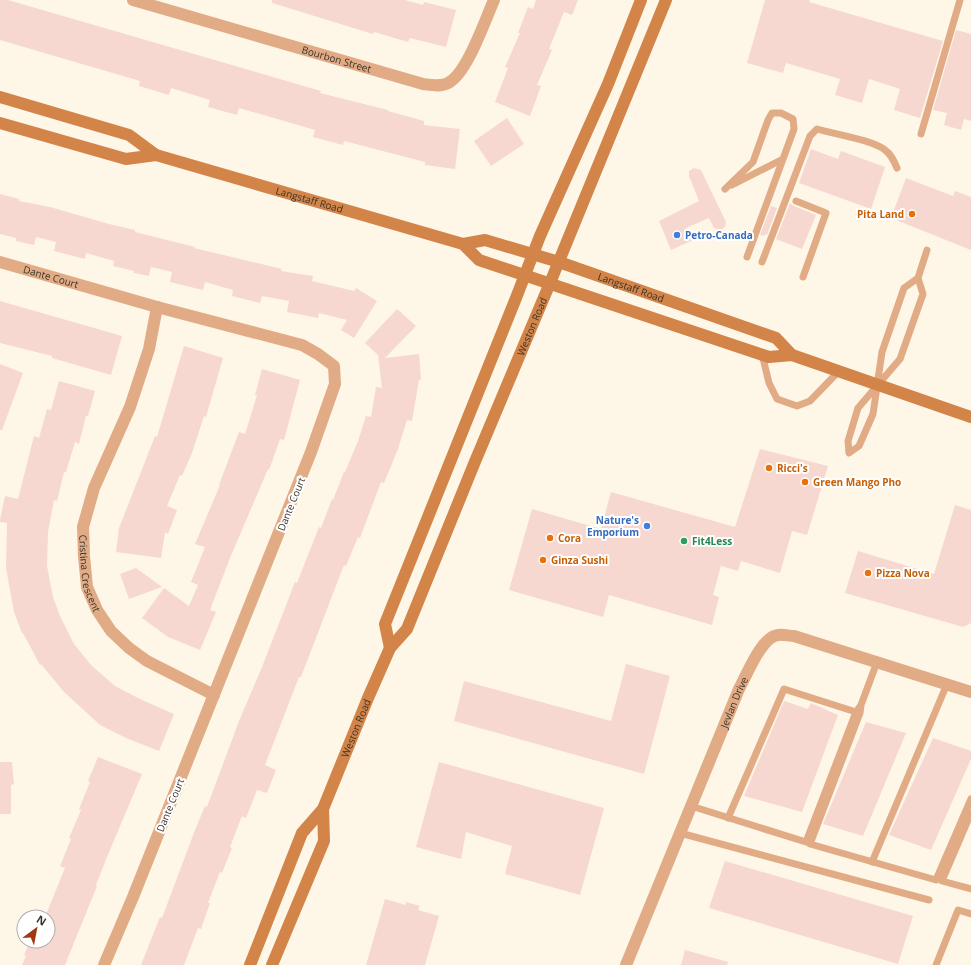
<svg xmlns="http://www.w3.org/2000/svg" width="971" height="965" font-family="'Open Sans',sans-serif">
	<rect width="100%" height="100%" fill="#fef6e7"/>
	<path fill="#f7d8d1" d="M0,0H8L321,91L320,93L388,110V111L424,121V125L460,129L455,169L425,165V162L344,141L343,145L313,137L315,130L239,108L237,115L208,107L210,100L171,88L169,95L139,86L140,81L0,40Z
		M272,0H405L423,5L424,2L456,10L446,47L410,38L408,42L374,32L373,34L272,3Z
		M536,0H578L572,15L564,12L549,49L552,50L537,85L541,86L530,116L495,102L508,68L505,67L520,33H518L528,7L533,9Z
		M765,0H810L809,2L943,41L920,118L894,110L900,89L869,79L862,103L835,95L840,79L786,63L783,73L747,63Z
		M956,30L971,34V121L964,119L961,130L944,125L947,113L933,110Z
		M507,118L524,144L491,166L474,141Z
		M811,149L838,159L841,151L885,167L871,209L799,183Z
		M694,168L701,170L726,222L725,227L721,230L714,228L709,218L686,228L693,240L671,250L659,221L699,201L689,176V171Z
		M906,178L953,196L955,191L971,197V250L891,218Z
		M0,194L19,199V201L50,207L109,224L135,230V232L195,247L194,248L282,269L281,271L313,276L312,281L354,291L356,288L377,301L354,338L341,330L347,320L319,313L318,318L287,312L289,301L262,296L260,303L232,296L233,290L205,282L203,290L170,282L172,272L151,267L149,276L134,273V271L113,266L114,261L86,253L85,259L54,251L56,242L36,237L34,245L16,241V238L0,234Z
		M790,203L794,206L816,215L802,249L776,239Z
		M771,206L777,208L767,235L765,234L764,236L760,235Z
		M0,301L122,336L111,375L52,358V356L0,343Z
		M397,309L416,326L385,358L419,354L421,380H419L412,421L407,420L398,449L384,483L381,482L360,538L358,537L346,566L344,565L301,677H299L265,765L276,770L267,793L257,790L246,818L242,816L230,847L232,848L222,873L220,872L208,903H210L201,929L198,928L184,965H141L160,917L162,918L195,830L205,806L207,807L239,721L262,667L295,582L297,583L319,527L321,528L332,499L333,500L344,472H345L358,441L366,416L371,417L376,387L382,388L378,355L365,343Z
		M184,346L223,358L206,417L204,416L192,453L182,476L180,475L167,506L177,510L168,534L165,532L161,558L116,552L119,528L155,436L157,437Z
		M0,364L23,373L2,430H0Z
		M262,369L300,380L284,440L280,439L269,470L268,469L230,558L210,610L216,612L200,650L168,637L142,618L164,588L189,606L198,585L191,582L205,547L195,544L220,485H219L239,432L245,434L257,395H255Z
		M59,381L95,391L88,416H86L79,444L75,442L66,472H64L57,501L54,500L48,532L47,566L53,597L60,616L74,644L91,665L115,686L142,700L174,714L159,751L126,738L100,725L64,692L41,664L40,665L23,633H22L14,612L6,568L7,523L0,522V520L5,496L18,499L34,436L39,438L47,409L51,410Z
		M760,449L828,466L807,535L792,531L780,573L741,561L738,571L721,566L713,595L719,597L712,625L609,595L603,617L509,590L532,509L601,529L611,492L735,527Z
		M955,505L971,510V623L963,627L845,593L858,551L934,574Z
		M136,568L162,587L129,599L120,574Z
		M626,664L670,676L644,774L454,721L464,681L611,721Z
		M784,701L808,709L811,703L838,715L802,812L744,796Z
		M866,722L906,733L863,836L823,824Z
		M933,738L971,751V759L931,850L889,835Z
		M98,757L142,774L107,857L96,885L97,886L65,965H22L26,956L24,955L30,941H48V917H45L65,868L60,866L71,839L69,838L81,810L79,809L90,782L88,781Z
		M0,762H12L14,784L11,785V814H0Z
		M439,762L604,808L580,895L505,874L512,846L466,832L461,859L416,847Z
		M725,861L913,916L898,964L709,908Z
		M385,899L406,905V902L420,906L418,910L439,916L425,965H366Z
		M685,950L728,962L727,965H681Z"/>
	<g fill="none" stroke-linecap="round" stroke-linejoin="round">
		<path stroke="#e1ab86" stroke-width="7" d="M921,134L960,0
			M732,185L783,159
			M725,189L753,162L768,120L772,113H781L793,119L794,129L747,257
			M796,201L826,213L803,277
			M762,262L810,136L817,129C834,134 873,140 885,150C891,154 894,161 897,168
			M918,278L904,288L882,352L873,414L859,446L849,453L848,441L858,408L900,359L923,294L918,278L927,250
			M762,354L769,383L777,399L797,406L810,401L839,371
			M861,705L877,662
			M691,806L806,842L856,712L861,705L860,713L810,844L936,880L971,799
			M971,813L942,881L971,889
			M728,818L784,689L856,712
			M680,833L929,900
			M872,862L947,684
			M936,965L958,910L971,914"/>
		<g stroke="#e1ab86" stroke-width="12">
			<path id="s1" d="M133,0L423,84C431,85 441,87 448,83C467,74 485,20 494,0"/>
			<path id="s2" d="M0,262L157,307L302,345L318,354L334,366L335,384L311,452L133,897L104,965"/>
			<path id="s3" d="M157,307L149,349L130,407L94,488L83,527L84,556L87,587L97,610L111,631L129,648L147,661L214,695"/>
			<path id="s4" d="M626,965L739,689C747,675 761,637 778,635C783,634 789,636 794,636L971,692"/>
		</g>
		<g stroke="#d28449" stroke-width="12">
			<path id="s5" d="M0,97L129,135L156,155L463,244L479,260L769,357L792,355L971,417"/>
			<path d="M0,123L126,159L156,155"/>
			<path id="s6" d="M463,244L485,240L559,262L776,338L792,355"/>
			<path d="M390,648L385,624L516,298L540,236L608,84L641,0"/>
			<path id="s7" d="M250,965L302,833L323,809L368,698L390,648L407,629L474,464L550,283L666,0"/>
			<path d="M272,965L324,841L323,809"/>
		</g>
	</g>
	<g fill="#e8710a" stroke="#fff" stroke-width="1.5">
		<circle cx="912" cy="214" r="4"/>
		<circle cx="769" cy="468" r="4"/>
		<circle cx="805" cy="482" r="4"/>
		<circle cx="550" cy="538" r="4"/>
		<circle cx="543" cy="560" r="4"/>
		<circle cx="868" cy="573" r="4"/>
	</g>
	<g fill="#3f7fe0" stroke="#fff" stroke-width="1.5">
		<circle cx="677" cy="235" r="4"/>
		<circle cx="647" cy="526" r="4"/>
	</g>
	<circle fill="#2e9e5b" stroke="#fff" stroke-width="1.5" cx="684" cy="541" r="4"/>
	<g text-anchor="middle" stroke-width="4" stroke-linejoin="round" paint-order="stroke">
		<g font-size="10" fill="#3a352b" stroke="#fff">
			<text dy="4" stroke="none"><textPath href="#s1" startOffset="212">Bourbon Street</textPath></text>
			<text dy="4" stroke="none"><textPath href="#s5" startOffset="328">Langstaff Road</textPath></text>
			<text dy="4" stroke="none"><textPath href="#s2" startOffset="53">Dante Court</textPath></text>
			<text dy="4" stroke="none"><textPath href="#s6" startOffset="176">Langstaff Road</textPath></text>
			<text dy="4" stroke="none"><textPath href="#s7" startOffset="701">Weston Road</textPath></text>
			<text transform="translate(291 504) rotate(-68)" y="4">Dante Court</text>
			<text dy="4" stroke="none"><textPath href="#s3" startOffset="280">Cristina Crescent</textPath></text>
			<text dy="4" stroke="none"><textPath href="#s4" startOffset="284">Jevlan Drive</textPath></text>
			<text dy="4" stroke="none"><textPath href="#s7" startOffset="261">Weston Road</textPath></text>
			<text transform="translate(170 805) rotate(-68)" y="4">Dante Court</text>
		</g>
		<g font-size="10" font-weight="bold" fill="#c56008" stroke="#fff" text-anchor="start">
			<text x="904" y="218" text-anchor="end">Pita Land</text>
			<text x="777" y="472">Ricci's</text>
			<text x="813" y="486">Green Mango Pho</text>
			<text x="558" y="542">Cora</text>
			<text x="551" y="564">Ginza Sushi</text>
			<text x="876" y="577">Pizza Nova</text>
		</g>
		<g font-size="10" font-weight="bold" fill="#366cbe" stroke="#fff" text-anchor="start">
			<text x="685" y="239">Petro-Canada</text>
			<text x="639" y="524" text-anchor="end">Nature's<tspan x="639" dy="12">Emporium</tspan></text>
		</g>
		<g font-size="10" font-weight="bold" fill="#27864d" stroke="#fff" text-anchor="start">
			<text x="692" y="545">Fit4Less</text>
		</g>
	</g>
	<g transform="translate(36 929) rotate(32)"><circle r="19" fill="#ffffff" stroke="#b0aeaa"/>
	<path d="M0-3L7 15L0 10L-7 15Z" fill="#9f3912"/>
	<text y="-6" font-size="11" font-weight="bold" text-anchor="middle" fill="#3a352b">N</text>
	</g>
</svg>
